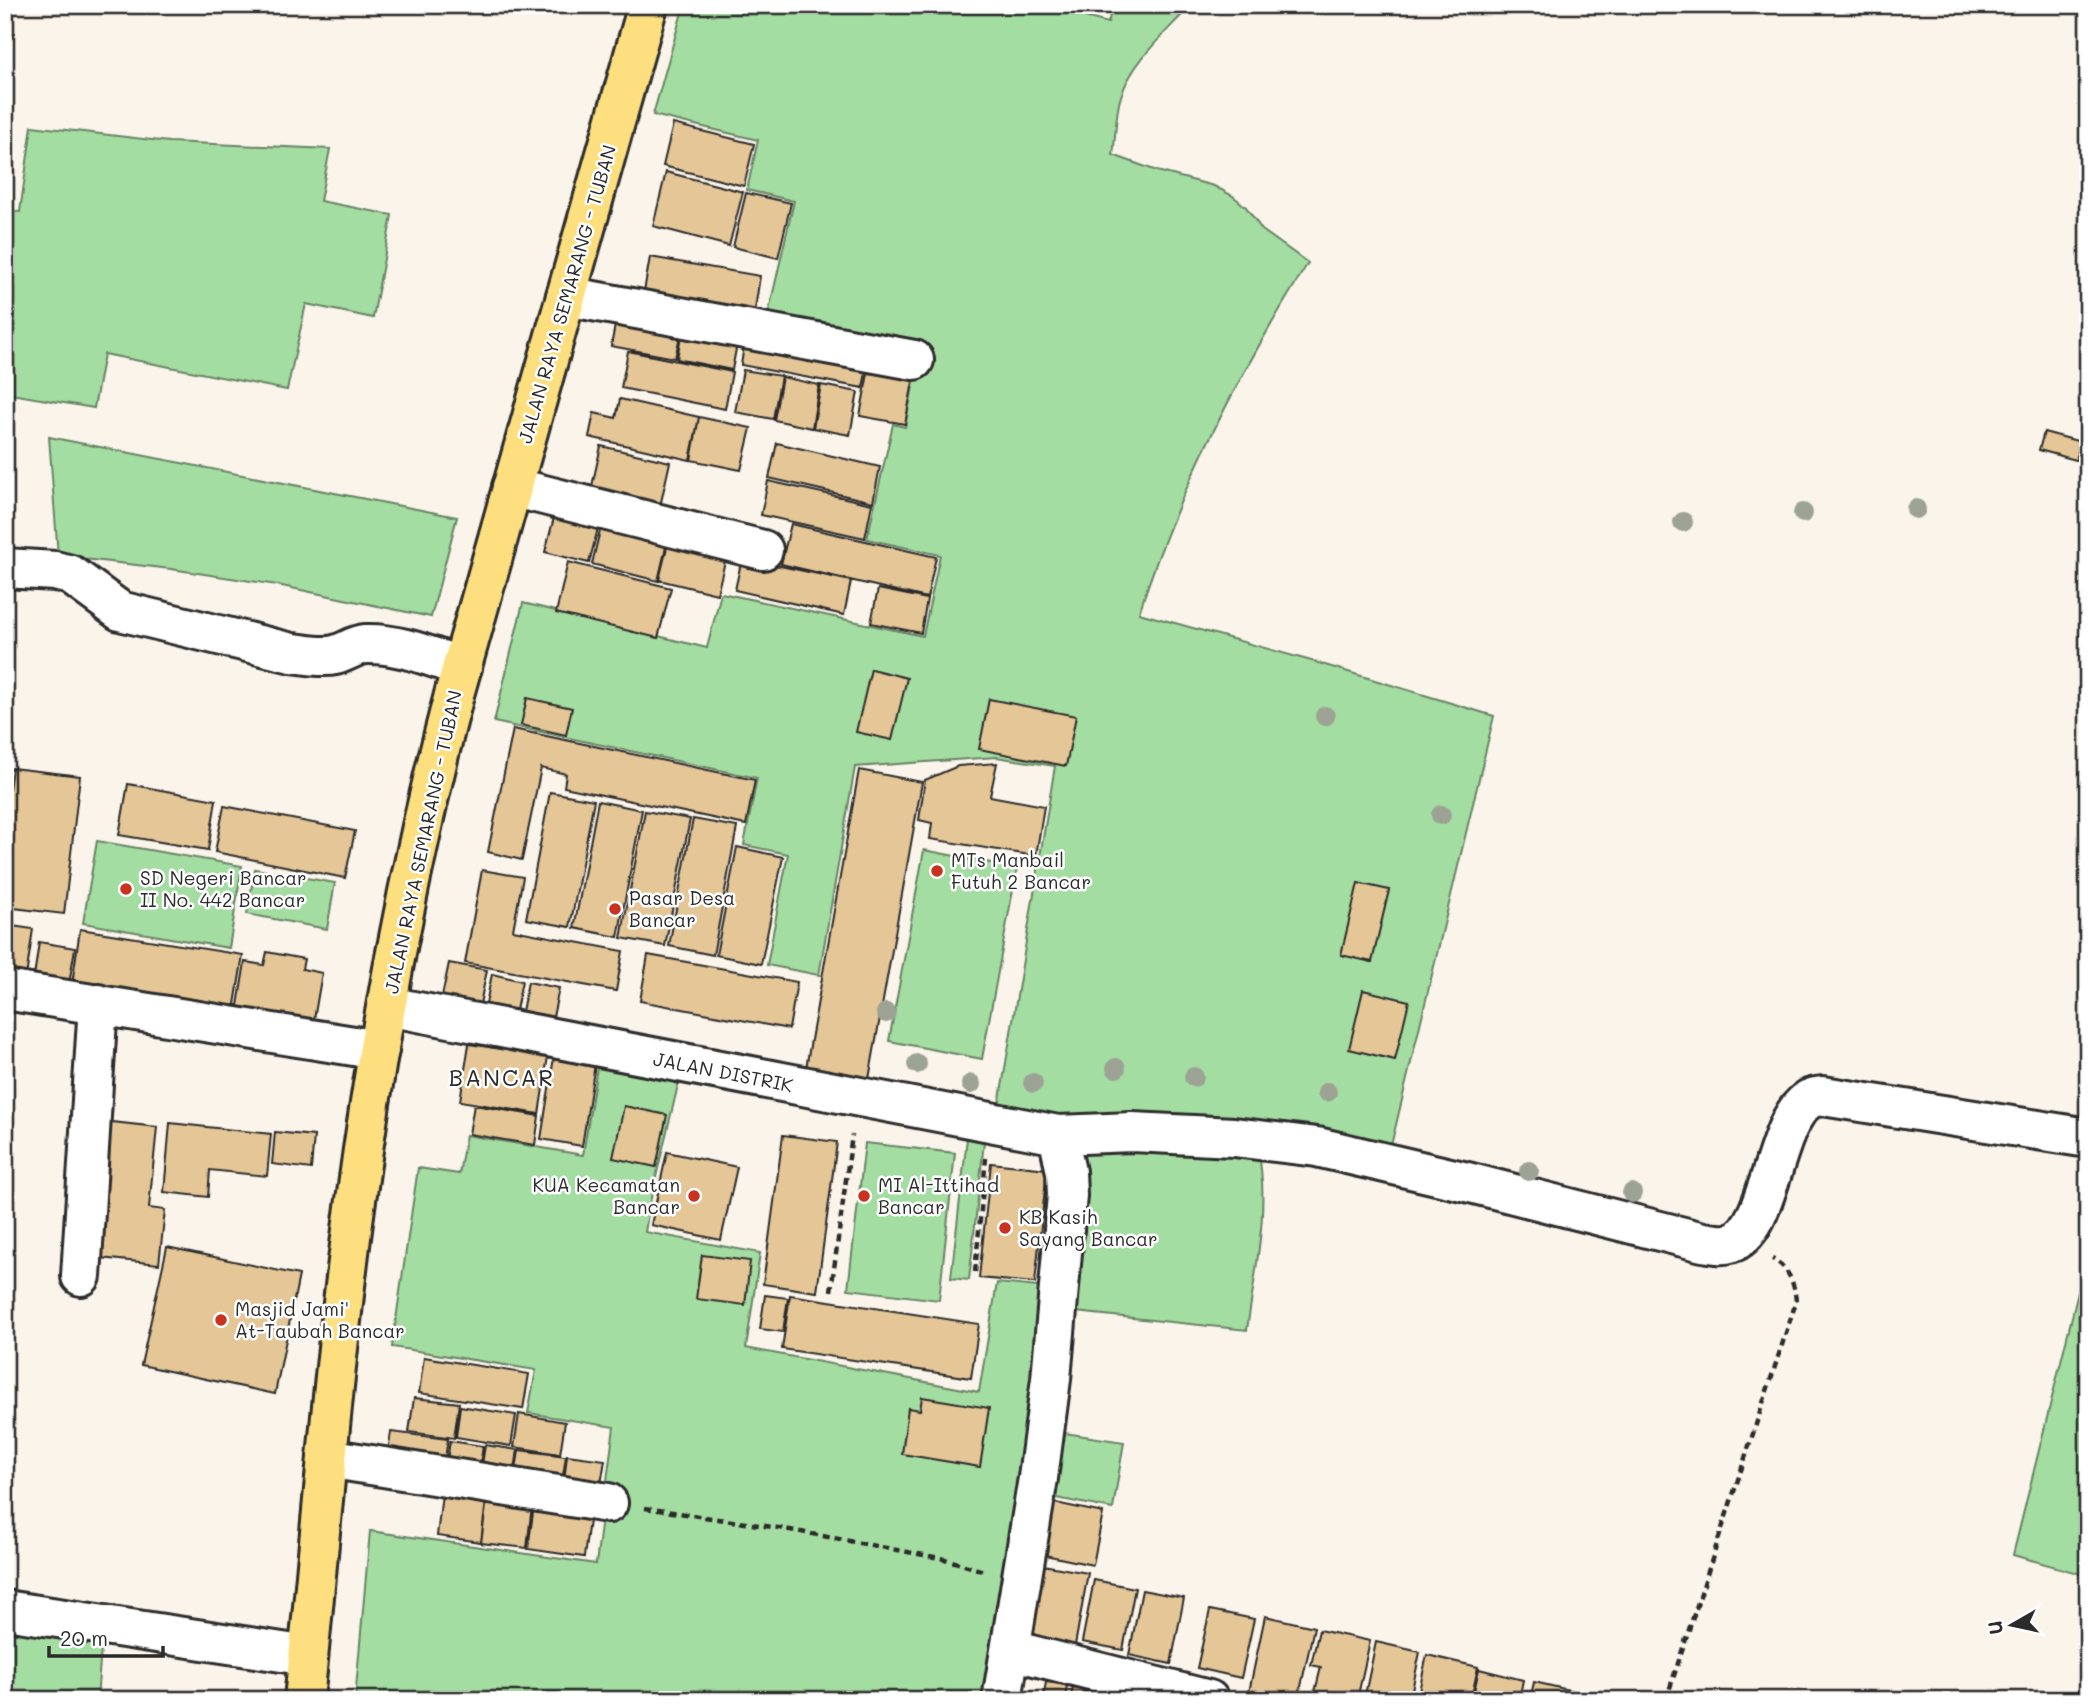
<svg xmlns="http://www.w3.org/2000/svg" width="2093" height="1705" font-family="Mali,sans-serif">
	<rect width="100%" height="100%" fill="#faf4ea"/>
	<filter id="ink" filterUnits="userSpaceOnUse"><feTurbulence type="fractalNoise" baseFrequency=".0143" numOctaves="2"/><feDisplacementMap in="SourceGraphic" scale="14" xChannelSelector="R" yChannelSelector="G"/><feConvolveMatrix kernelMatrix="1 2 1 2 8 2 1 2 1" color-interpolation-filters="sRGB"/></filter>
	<g filter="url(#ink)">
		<path fill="#a4dda2" stroke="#688466" stroke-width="2" d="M684,5H1039L1108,23L1113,5H1191C1167,32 1133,60 1121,96C1115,114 1116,136 1113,155L1157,171L1214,186L1233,196L1246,207L1262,230L1308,263C1240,373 1178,489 1139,613L1315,662L1494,716L1389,1154L998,1111L1055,766L996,757L855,767L819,975L767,965L788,854L744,845L757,778L494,722L523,603L707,648L721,593L923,636L940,555L867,539L893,424L905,427L919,356L765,328L794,201L747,190L758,140L653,115Z
			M32,126L169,142L330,149L320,201L392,215L373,318L306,304L287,390L104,354L94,408L5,393V211L20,212Z
			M49,437L457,517L431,617L277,585L171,569L58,556Z
			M97,841L242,866L229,948L83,923Z
			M924,850L1017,868L982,1059L889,1041Z
			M255,869L335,883L327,929L247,914Z
			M598,1061L679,1081L650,1202L645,1232L760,1253L746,1348L979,1392L997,1283L1048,1288L991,1700H355L370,1531L596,1564L614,1427L528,1413L536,1370L392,1347L418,1168L459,1174L466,1135L583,1155Z
			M967,1138L984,1142L969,1280L951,1278Z
			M865,1143L955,1153L939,1300L848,1289Z
			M1083,1147L1258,1149C1270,1209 1255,1270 1247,1330L1076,1312L1084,1219Z
			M2088,1252V1576L2013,1555Z
			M1058,1432L1124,1442L1113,1509L1046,1496Z
			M5,1624L102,1635L97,1700H5Z"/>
		<path fill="#e4c697" stroke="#2b2b2b" stroke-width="2" d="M673,124L754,144L744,186L663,166Z
			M666,172L743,192L729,246L653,226Z
			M746,193L791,203L778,258L733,247Z
			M650,257L760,276L753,323L642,303Z
			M618,310L683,323L675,358L611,346Z
			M683,323L739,333L732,370L677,359Z
			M746,333L869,356L863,388L741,365Z
			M628,351L732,372L725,409L621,388Z
			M871,357L916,366L905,424L860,416Z
			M743,370L781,376L773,419L735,412Z
			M782,377L819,385L812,428L774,420Z
			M821,385L858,392L850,435L813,428Z
			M620,399L699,417L690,460L589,437L594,413L616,418Z
			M699,417L751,428L741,470L691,460Z
			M2044,432L2081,442L2076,460L2039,450Z
			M777,443L880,467L873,502L769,478Z
			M601,446L670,462L659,511L590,495Z
			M768,481L872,504L865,538L761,515Z
			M557,506L601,517L589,563L545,552Z
			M603,518L669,534L658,581L592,564Z
			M791,524L936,557L927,598L781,564Z
			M670,535L728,549L717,594L659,580Z
			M742,558L851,581L844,615L735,590Z
			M568,562L671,588L658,638L556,613Z
			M878,589L927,599L921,633L871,623Z
			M871,669L907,678L892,740L856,732Z
			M527,698L572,708L566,735L521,725Z
			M989,699L1076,716L1066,766L979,749Z
			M513,729L755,780L746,825L564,787L566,774L541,768L522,860L488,852Z
			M997,763L990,796L1044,806L1036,856L930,839L932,823L919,820L925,780L958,766Z
			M12,768L80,776L64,914L5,907V820Z
			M859,770L922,782L869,1079L806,1068Z
			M128,784L216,800L208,850L119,835Z
			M550,792L594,800L570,927L526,919Z
			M598,801L642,810L618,937L574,928Z
			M224,806L355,831L345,878L215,852Z
			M645,811L690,819L665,946L621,938Z
			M693,819L737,827L713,955L669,946Z
			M737,847L783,857L761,964L716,955Z
			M482,870L523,877L513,930L623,951L616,991L465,963Z
			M1358,883L1389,890L1372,962L1341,955Z
			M5,925L33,929L25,984L5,981Z
			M80,929L243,955L233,1017L71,991Z
			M39,942L75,948L68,990L33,984Z
			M267,952L304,959L302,969L322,973L312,1031L236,1018L245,962L264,965Z
			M648,955L797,982L789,1029L640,1001Z
			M449,963L487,970L479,1009L441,1001Z
			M492,974L522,981L516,1010L486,1004Z
			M528,982L559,988L553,1017L522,1011Z
			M1363,990L1409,1001L1395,1060L1349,1049Z
			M469,1044L548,1056L539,1114L460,1101Z
			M554,1057L595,1064L582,1146L541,1139Z
			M474,1105L539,1116L535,1145L469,1134Z
			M624,1106L667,1115L656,1167L613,1158Z
			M103,1121L157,1127L149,1208L165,1210L159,1264L90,1257Z
			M170,1123L271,1134L267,1176L210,1170L208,1197L164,1192Z
			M275,1132L314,1136L311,1169L272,1164Z
			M783,1135L837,1142L817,1292L763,1284Z
			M667,1152L737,1167L721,1240L651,1225Z
			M991,1163L1047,1169L1035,1283L979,1278Z
			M167,1247L299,1275L275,1394L141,1365Z
			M702,1255L750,1261L745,1305L696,1299Z
			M765,1295L788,1298L783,1332L760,1329Z
			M790,1295L979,1324L971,1378L782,1349Z
			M424,1357L529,1374L523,1409L419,1393Z
			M922,1397L989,1408L980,1467L902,1454L908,1408L920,1410Z
			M414,1398L459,1403L454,1438L409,1432Z
			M460,1406L516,1415L511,1446L456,1437Z
			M519,1414L565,1422L560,1454L514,1447Z
			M391,1432L448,1439L443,1472L386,1465Z
			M450,1441L483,1446L478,1478L445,1473Z
			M485,1445L518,1450L513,1483L480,1478Z
			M519,1450L566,1456L561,1490L514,1484Z
			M567,1455L605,1460L599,1496L563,1491Z
			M443,1486L487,1492L481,1542L437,1536Z
			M488,1491L533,1497L527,1548L481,1543Z
			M535,1498L591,1506L584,1557L528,1549Z
			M1051,1502L1103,1513L1093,1565L1040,1554Z
			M1037,1564L1088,1573L1074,1651L1023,1641Z
			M1094,1580L1135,1588L1123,1650L1082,1642Z
			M1142,1590L1184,1598L1171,1664L1129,1655Z
			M1210,1610L1254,1619L1241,1678L1197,1668Z
			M1265,1616L1314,1627L1298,1700H1284L1249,1692Z
			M1319,1630L1370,1641L1357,1700H1328L1314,1696L1321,1667L1311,1665Z
			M1376,1642L1420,1652L1410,1700H1364Z
			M1427,1655L1478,1667L1471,1700H1417Z
			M1479,1669L1523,1680L1519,1700H1472Z
			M1046,1682L1067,1685L1065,1700H1043Z
			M1534,1682L1591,1695L1590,1700H1530Z
			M1074,1683L1121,1692L1120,1700H1070Z"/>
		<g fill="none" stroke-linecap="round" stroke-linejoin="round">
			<g stroke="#2b2b2b" stroke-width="44">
				<path id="minor" d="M566,296L914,360
					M512,487L763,550
					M5,568L55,571L71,575L120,611L292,653C305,654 322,658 335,655C346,652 355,645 366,644C399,643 431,657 462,667
					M5,990L379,1050
					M387,1006L1058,1135L1132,1132L1234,1137L1317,1147L1467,1182L1703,1242C1712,1243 1721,1246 1730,1243C1771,1232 1772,1124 1808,1100C1812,1097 1818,1097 1823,1096L2088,1138
					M81,1276L98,1004
					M327,1458L608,1503
					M5,1610L308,1656
					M1011,1650L1209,1700
					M1002,1700L1038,1478L1051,1379L1067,1195L1066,1172L1058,1135"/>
			</g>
			<g stroke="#2b2b2b" stroke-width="44">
				<path id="highway" d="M304,1700C321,1533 333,1366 356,1200C379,1029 411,858 455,691L648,5"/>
			</g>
			<path stroke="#2b2b2b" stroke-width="4.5" stroke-dasharray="7 5" stroke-linecap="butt" d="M975,1272L986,1158
				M831,1291L852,1135
				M645,1508L785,1529L945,1559L984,1571
				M1666,1700L1796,1302C1795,1285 1789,1267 1772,1259"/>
			<use href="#minor" stroke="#fff" stroke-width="38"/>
			<use href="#highway" stroke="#fedf80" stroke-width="38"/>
		</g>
		<g fill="#9ca395">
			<circle cx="1916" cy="509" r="10"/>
			<circle cx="1803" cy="513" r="10"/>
			<circle cx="1683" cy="522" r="10"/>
			<circle cx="1325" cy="716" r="10"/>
			<circle cx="1441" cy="815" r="10"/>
			<circle cx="886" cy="1013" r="10"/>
			<circle cx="917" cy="1064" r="10"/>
			<circle cx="1116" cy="1068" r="10"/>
			<circle cx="1194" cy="1077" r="10"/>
			<circle cx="1033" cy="1083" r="10"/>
			<circle cx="971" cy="1084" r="10"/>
			<circle cx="1327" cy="1092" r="10"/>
			<circle cx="1529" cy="1171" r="10"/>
			<circle cx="1632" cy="1193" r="10"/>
		</g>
	</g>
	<g fill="#c8321e" stroke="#fff" stroke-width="2.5">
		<circle cx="937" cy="871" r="7"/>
		<circle cx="126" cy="889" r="7"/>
		<circle cx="615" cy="909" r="7"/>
		<circle cx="694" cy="1196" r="7"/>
		<circle cx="864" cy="1196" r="7"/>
		<circle cx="1005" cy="1228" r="7"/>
		<circle cx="221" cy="1320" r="7"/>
	</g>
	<g text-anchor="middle" stroke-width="5" stroke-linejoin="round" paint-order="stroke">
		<g font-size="19" fill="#2b2b2b" stroke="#fff">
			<text transform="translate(567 294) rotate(-74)" y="7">JALAN RAYA SEMARANG - TUBAN</text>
			<text transform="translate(423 842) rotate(-78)" y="7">JALAN RAYA SEMARANG - TUBAN</text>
			<text transform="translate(723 1072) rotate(11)" y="7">JALAN DISTRIK</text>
		</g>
		<g font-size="19" fill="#2b2b2b" stroke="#fff" text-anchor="start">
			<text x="951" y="867">MTs Manbail<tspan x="951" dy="22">Futuh 2 Bancar</tspan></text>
			<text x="140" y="885">SD Negeri Bancar<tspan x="140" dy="22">II No. 442 Bancar</tspan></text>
			<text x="629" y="905">Pasar Desa<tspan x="629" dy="22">Bancar</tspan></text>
			<text x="680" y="1192" text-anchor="end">KUA Kecamatan<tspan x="680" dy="22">Bancar</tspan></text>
			<text x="878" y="1192">MI Al-Ittihad<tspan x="878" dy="22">Bancar</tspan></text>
			<text x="1019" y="1224">KB Kasih<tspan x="1019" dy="22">Sayang Bancar</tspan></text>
			<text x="235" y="1316">Masjid Jami'<tspan x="235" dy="22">At-Taubah Bancar</tspan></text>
		</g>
		<g font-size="23" letter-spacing="2" fill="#2b2b2b" stroke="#fff">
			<text x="502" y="1086">BANCAR</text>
		</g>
	</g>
	<rect width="2093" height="1705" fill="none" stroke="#fff" stroke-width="28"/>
	<rect x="14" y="14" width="2065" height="1677" fill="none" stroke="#2b2b2b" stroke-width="2.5" filter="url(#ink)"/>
	<g transform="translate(2012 1625) rotate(261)" stroke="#ffffff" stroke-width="5" paint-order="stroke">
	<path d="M0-5L12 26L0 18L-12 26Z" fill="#2b2b2b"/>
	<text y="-10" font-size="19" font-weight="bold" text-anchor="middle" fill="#2b2b2b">U</text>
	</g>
	<path d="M49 1646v10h114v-10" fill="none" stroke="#2b2b2b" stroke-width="3.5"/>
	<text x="60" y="1646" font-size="21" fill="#2b2b2b" stroke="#ffffff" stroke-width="5" paint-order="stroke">20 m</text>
</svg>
